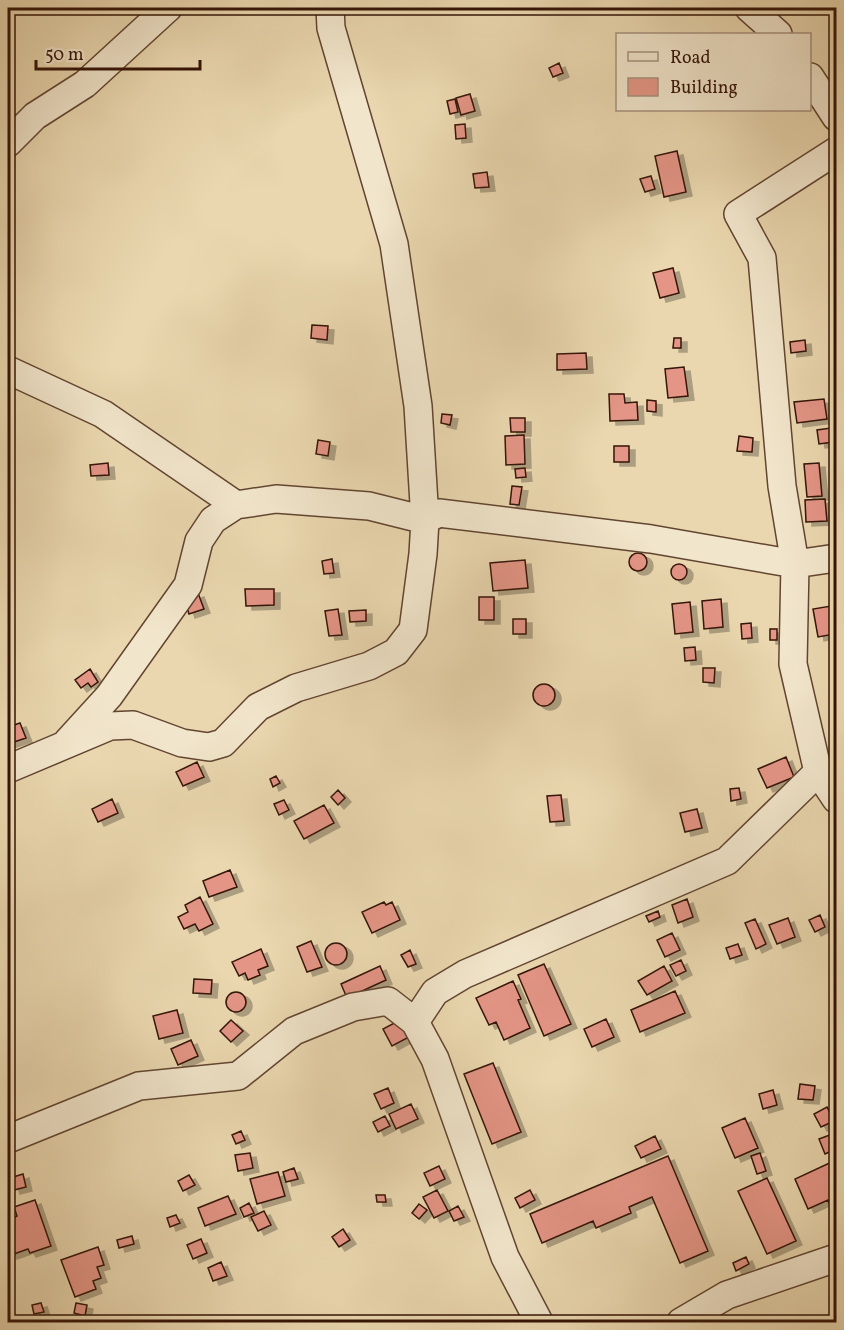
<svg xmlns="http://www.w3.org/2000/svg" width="844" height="1330" font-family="Vollkorn,serif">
	<defs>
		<filter id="shadow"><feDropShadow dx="6" dy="4" stdDeviation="0" flood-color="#0004"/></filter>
	</defs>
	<rect width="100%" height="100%" fill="#ead7af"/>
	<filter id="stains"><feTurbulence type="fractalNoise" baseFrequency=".00333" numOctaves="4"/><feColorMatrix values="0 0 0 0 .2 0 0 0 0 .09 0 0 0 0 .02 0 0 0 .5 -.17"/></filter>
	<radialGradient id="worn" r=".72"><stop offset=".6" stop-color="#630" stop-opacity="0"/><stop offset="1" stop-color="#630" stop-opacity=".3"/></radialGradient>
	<path fill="#e49586" stroke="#351407" stroke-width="1.5" filter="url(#shadow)" d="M559,63L563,73L553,77L549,68Z
		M470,94L475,111L461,115L456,98Z
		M455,99L458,112L450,114L447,101Z
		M465,124L466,138L456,139L455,125Z
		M677,151L686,192L664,197L655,156Z
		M487,172L489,187L475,188L473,174Z
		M651,176L655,189L645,192L640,179Z
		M673,268L679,293L660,298L653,273Z
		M312,325L328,326L327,340L311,338Z
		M674,338H681V348H673Z
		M805,340L806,351L791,353L790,342Z
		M586,353L587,369L557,370V354Z
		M684,367L688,396L668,398L665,369Z
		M609,394H624L625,403L637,402L638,420L610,421Z
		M824,399L827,419L797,423L794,402Z
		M647,400L656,401V412L647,411Z
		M442,414L452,415L450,425L441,423Z
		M510,418H525V432H511Z
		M831,428L833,442L819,444L817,430Z
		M524,435L525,464L506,465L505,436Z
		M739,436L753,438L752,452L737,451Z
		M318,440L330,442L328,456L316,454Z
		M614,446H629V462H614Z
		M108,463L109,475L91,476L90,465Z
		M819,463L822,496L807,497L804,464Z
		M525,468L526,477L516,478L515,469Z
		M512,486L522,487L519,505L510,504Z
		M825,499L827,521L806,522L805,500Z
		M629 562a9 9 0 1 1 18 0a9 9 0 1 1-18 0Z
		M332,559L334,573L324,574L322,561Z
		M525,560L528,588L493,591L490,563Z
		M671 572a8 8 0 1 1 16 0a8 8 0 1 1-16 0Z
		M245,589H274V605L246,606Z
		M198,593L204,609L189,614L184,598Z
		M479,597H494V620H479Z
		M721,599L723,627L704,629L702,601Z
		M690,602L693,632L675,634L672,604Z
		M831,606L835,634L818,637L813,609Z
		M338,609L342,635L329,636L325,611Z
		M366,610V621L350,622L349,611Z
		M513,619H526V634H513Z
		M751,623L752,638L742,639L741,624Z
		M770,629H777V640H770Z
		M695,647L696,660L685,661L684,648Z
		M703,668H715L714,683L703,682Z
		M90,669L98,682L91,687L88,683L81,688L75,680Z
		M533 695a11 11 0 1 1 22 0a11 11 0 1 1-22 0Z
		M20,723L26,738L8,744V727Z
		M786,757L794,777L767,788L758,769Z
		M197,762L204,777L183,786L176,772Z
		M276,776L280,783L273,787L270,779Z
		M739,788L741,799L731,801L730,789Z
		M338,790L345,798L338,805L331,797Z
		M561,795L564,821L550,822L547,796Z
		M112,799L118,813L98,822L92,809Z
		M284,800L289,810L279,815L274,804Z
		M324,805L334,823L304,839L294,821Z
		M697,809L702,828L685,832L680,813Z
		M230,870L237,887L209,897L203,881Z
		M200,897L213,924L199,931L195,924L184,929L178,917L188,912L185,905Z
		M687,899L693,917L678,923L672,905Z
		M384,902L386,905L392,902L400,920L372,933L362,912Z
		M658,911L660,917L649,922L646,916Z
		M820,915L825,927L815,932L809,920Z
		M788,918L795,937L777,944L769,925Z
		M755,919L766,944L756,949L745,923Z
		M672,933L680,950L665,957L657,940Z
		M311,941L322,967L307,972L297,947Z
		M325 954a11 11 0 1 1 22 0a11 11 0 1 1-22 0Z
		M738,944L742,955L730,959L726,948Z
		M261,949L268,966L258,970L260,975L248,980L245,973L239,976L232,962Z
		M410,950L416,964L408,967L401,955Z
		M681,960L686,971L676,976L670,965Z
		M544,964L571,1024L544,1036L518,975Z
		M380,966L386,980L347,998L341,984Z
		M664,966L672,981L647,995L638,981Z
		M194,979L212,980L211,994L193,993Z
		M513,981L521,999L518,1000L530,1028L504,1040L496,1022L489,1025L476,998Z
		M675,991L685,1013L640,1032L631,1010Z
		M226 1002a10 10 0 1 1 20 0a10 10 0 1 1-20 0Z
		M177,1010L183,1033L159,1039L153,1016Z
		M606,1019L614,1037L592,1047L584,1029Z
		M231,1020L243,1031L231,1042L220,1031Z
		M400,1020L409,1037L392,1046L383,1029Z
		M191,1040L198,1056L178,1065L171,1049Z
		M493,1063L521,1132L492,1144L464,1074Z
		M800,1084L815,1086L813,1100L798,1099Z
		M388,1088L394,1103L381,1109L374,1094Z
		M773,1090L777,1105L763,1109L759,1094Z
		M411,1104L418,1119L396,1129L389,1114Z
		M827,1107L834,1121L821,1127L814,1114Z
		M385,1116L390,1126L378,1132L373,1122Z
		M745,1118L758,1148L735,1158L722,1128Z
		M241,1131L245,1140L236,1144L232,1135Z
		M835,1133L836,1149L825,1154L819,1139Z
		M655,1136L661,1149L641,1158L635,1146Z
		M250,1153L253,1168L238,1171L235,1155Z
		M760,1153L766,1171L757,1174L751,1156Z
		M668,1156L708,1251L680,1263L652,1197L629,1207L631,1213L596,1228L593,1221L542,1243L530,1214Z
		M836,1160V1207L832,1209L828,1200L808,1209L795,1179Z
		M439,1166L445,1179L430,1186L424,1173Z
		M294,1168L298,1179L286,1182L283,1172Z
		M278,1172L285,1196L257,1204L250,1179Z
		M23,1174L26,1187L14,1190L10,1178Z
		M189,1175L195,1185L183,1191L178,1181Z
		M767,1178L796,1241L767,1254L738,1191Z
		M437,1190L448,1211L434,1218L423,1197Z
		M530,1190L535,1200L520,1208L515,1198Z
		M376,1195H385L386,1202H377Z
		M228,1196L236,1214L205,1226L198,1208Z
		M35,1200L51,1246L30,1253L28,1249L11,1255L8,1245V1229L10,1228L8,1220L17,1216L14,1207Z
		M249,1203L254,1213L244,1217L240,1208Z
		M419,1204L427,1210L419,1219L412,1213Z
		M458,1206L464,1217L454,1221L449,1211Z
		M264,1211L271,1225L258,1231L251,1217Z
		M176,1215L180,1223L170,1227L167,1218Z
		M343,1229L350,1240L339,1247L332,1237Z
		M132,1236L134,1244L119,1248L117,1240Z
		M201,1239L207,1253L193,1259L187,1245Z
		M98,1247L104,1265L97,1267L101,1278L93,1281L96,1289L75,1297L61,1260Z
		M746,1257L749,1264L736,1271L733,1263Z
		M221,1262L227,1276L213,1281L208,1268Z
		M41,1303L44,1312L34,1314L32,1305Z
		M76,1303L87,1305L85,1316L74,1313Z"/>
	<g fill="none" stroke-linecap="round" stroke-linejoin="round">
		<g stroke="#624531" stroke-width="30">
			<path id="minor" d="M749,8L778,34
				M810,77L836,117
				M8,143L35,116L85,84L168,8
				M836,151L738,214L762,258L782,486L795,564L793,664L818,772L836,799
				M8,370L103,414L236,505
				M67,742L109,696L188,585L199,541L213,520L236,505L276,499L369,506L425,520L418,406L394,244L331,28L330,8
				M8,769L110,726L133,725L182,743L209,747L223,743L258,707L296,688L369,666L396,652L413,630L423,554L425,520L439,513L651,539L795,564L836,558
				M415,1022L435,992L465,974L727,861L818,772
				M8,1139L139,1086L238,1076L294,1031L353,1007L388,1001L415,1022L435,1059L505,1257L539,1322
				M681,1322L727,1295L836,1258"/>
		</g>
		<use href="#minor" stroke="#f1e5cb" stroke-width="27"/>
	</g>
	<rect width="844" height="1330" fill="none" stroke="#ead7af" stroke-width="30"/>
	<rect x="9" y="9" width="826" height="1312" fill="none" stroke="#351407" stroke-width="3"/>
	<rect x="15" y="15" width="814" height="1300" fill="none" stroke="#351407" stroke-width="1.5"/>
	<rect x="616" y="33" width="195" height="78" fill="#f1e5cb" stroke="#a6917d" stroke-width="1.5"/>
	<rect x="628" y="52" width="30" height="9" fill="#f1e5cb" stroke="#a6917d" stroke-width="1.5"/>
	<text x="670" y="63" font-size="18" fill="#351407">Road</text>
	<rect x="628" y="78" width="30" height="18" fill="#e49586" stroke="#a6917d" stroke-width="1.5"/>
	<text x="670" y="93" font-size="18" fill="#351407">Building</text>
	<path d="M36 60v9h164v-9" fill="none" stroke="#351407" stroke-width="3"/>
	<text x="45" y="60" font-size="18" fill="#351407" stroke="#f1e5cb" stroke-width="4.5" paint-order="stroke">50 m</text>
	<rect width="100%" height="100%" filter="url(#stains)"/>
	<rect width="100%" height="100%" fill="url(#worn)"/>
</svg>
